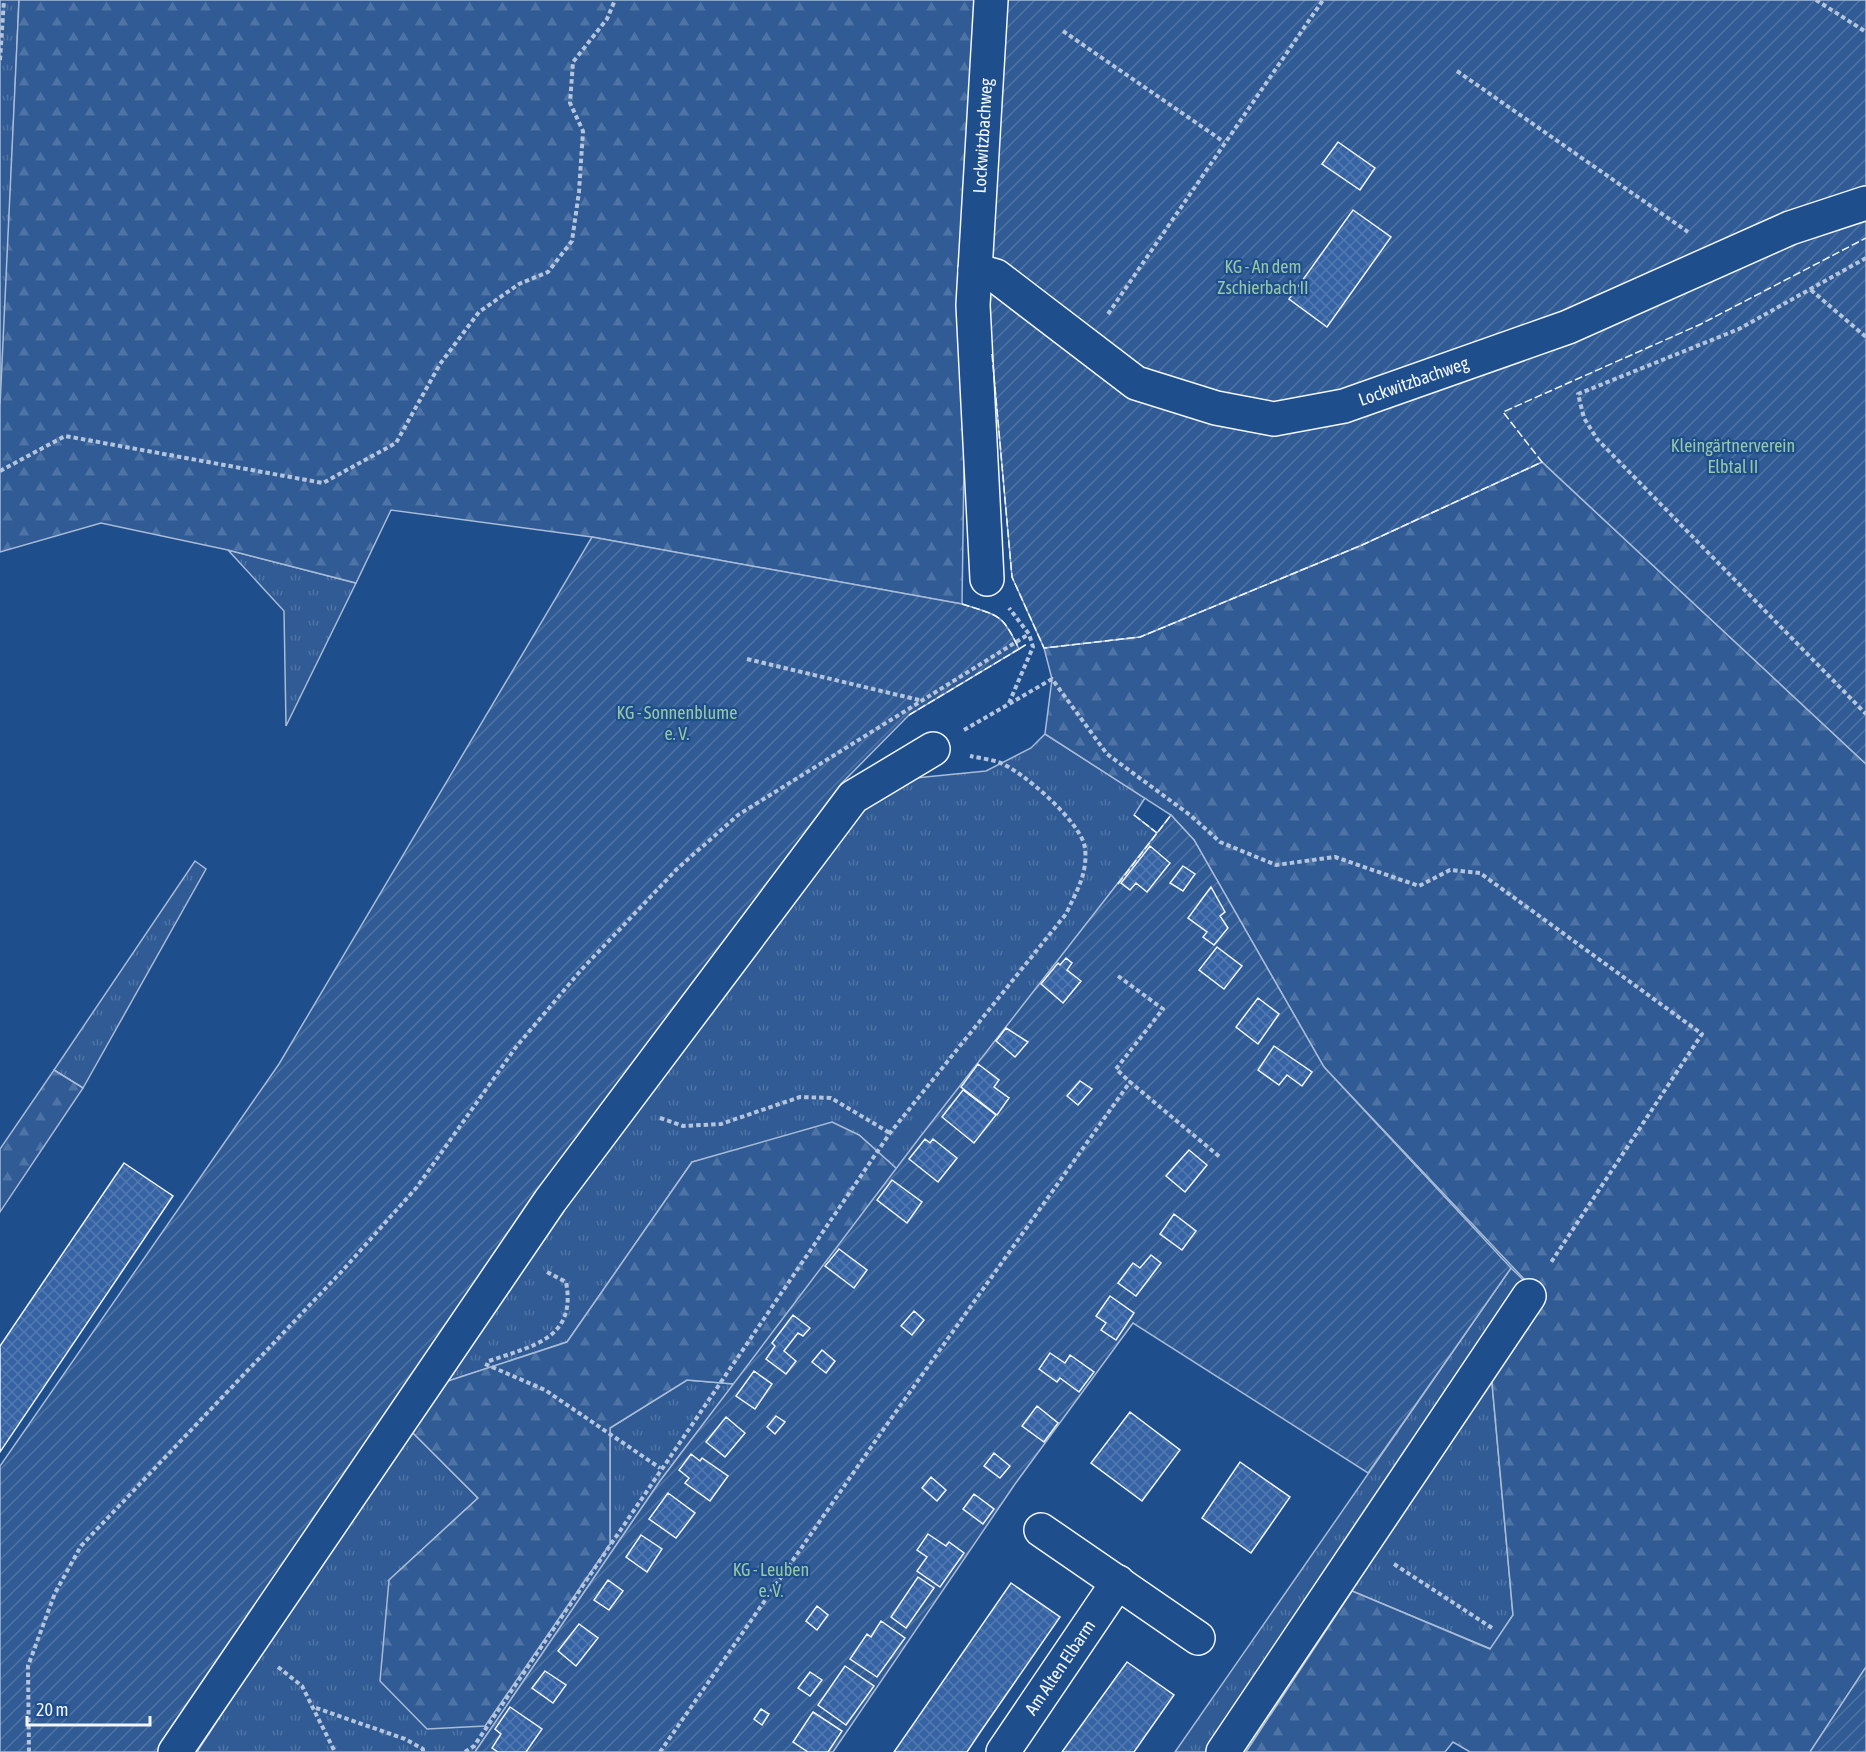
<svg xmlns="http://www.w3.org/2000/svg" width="1866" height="1752" font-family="'Asap Condensed',sans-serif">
	<defs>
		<pattern id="grass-tufts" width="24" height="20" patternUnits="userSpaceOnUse" patternTransform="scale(1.5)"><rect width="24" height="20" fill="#305b95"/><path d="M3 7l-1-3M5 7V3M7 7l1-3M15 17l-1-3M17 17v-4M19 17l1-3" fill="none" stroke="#4e73a5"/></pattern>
		<pattern id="forest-firs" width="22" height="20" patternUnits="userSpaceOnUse" patternTransform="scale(1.5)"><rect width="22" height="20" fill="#305b95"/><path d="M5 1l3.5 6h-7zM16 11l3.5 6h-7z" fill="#4e73a5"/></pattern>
		<pattern id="garden-furrows" width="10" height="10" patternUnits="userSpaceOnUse" patternTransform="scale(1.5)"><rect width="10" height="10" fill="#305b95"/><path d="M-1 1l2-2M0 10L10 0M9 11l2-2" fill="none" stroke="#4e73a5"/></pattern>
		<pattern id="building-cross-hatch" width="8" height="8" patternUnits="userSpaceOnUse" patternTransform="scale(1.5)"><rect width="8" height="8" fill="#3563a3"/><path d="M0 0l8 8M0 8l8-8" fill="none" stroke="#537ab1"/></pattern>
	</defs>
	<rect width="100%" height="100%" fill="#1f4e8c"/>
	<path fill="url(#grass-tufts)" stroke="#a8bbd7" stroke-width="1.5" d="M0,0H19L1,406H0Z
		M228,550L356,583L286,726L284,611Z
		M1045,734L1145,798L1134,815L1157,833L897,1169L859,1135L692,1162L567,1342L436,1385L853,803L895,780L986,771L1031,748Z
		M195,861L206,869L83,1088L54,1070Z
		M1511,1268L1542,1298L1491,1372L1513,1615L1491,1649L1352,1591L1246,1752H1175Z
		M687,1380L734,1384L660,1481L475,1752H197L408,1428L478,1498L389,1580L610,1544V1428Z"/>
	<path fill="url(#forest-firs)" stroke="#a8bbd7" stroke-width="1.5" d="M19,0H985L967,258L962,604L592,537L391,510L356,583L228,550L101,523L0,552V406Z
		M1542,462L1866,764V1667L1810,1752H1470L1453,1742L1445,1752H1246L1352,1591L1490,1649L1513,1615L1491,1372L1542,1298L1324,1067L1194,840L1171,815L1045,734L1052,679L1044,648L1140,637L1362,545Z
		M54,1070L83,1088L0,1212V1149Z
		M832,1122L859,1135L897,1169L734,1384L687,1380L610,1428V1544L485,1726L427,1729L380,1681L389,1580L478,1498L408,1428L436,1385L567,1342L692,1162Z"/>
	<path fill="url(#garden-furrows)" stroke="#a8bbd7" stroke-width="1.5" d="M1000,0H1866V764L1542,462L1362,545L1140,637L1044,648L1012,577L987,299Z
		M592,537L962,604C999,616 1002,613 1019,649L909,715L841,784L611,1094L294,1561L159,1752H0V1466L279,1064Z
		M1171,815L1194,840L1324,1067L1511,1268L1368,1473L1133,1323L1015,1484L833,1752H475L660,1481L920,1137Z
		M1866,1667V1752H1810Z"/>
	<path fill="url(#building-cross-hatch)" stroke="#f2f6ff" stroke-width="1.5" d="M1338,142L1375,168L1360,190L1322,164Z
		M1353,210L1391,237L1327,327L1289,299Z
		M1150,846L1170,863L1147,892L1136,883L1130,890L1121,883Z
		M1183,866L1195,874L1183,891L1170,883Z
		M1211,887L1225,912L1220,916L1228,928L1214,945L1203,937L1207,932L1188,918Z
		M1217,947L1242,966L1224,989L1199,970Z
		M1066,958L1072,963L1067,970L1081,981L1063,1003L1041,984L1058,963L1060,965Z
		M1258,998L1279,1014L1258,1044L1236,1027Z
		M1006,1028L1028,1042L1015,1057L996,1041Z
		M1274,1046L1312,1072L1302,1086L1287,1075L1279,1085L1258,1070Z
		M978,1064L999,1080L994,1087L1009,1098L997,1115L961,1087Z
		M1080,1081L1092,1089L1078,1105L1067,1096Z
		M963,1090L996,1115L974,1143L942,1117Z
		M925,1139L930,1143L933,1139L957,1158L938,1182L909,1159Z
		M1189,1150L1207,1165L1185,1192L1166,1176Z
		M124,1163L173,1196L0,1452V1346Z
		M892,1180L922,1202L907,1223L877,1200Z
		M1174,1214L1196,1231L1182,1250L1160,1234Z
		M839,1249L867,1270L854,1288L825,1266Z
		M1151,1255L1161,1263L1136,1296L1118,1283L1133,1263L1140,1268Z
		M1110,1296L1134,1313L1116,1340L1101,1330L1106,1323L1096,1316Z
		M914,1311L924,1320L912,1335L901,1326Z
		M793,1315L810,1328L803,1336L798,1333L784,1351L796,1361L786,1374L766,1359L775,1346L772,1343Z
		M822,1350L835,1361L826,1373L812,1362Z
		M1050,1353L1065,1363L1070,1355L1094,1372L1079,1392L1060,1378L1057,1382L1039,1369Z
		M754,1371L772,1384L755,1409L736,1396Z
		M1037,1406L1058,1423L1044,1442L1022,1426Z
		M1130,1412L1180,1450L1142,1501L1091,1463Z
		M776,1416L785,1422L775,1434L767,1427Z
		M726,1417L745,1433L725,1457L706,1442Z
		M994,1453L1010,1466L1000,1478L984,1466Z
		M691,1454L700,1461L702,1458L728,1476L710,1501L685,1483L689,1478L679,1470Z
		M1240,1462L1290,1497L1251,1553L1202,1518Z
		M931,1477L946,1490L937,1501L922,1488Z
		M668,1493L695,1513L676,1538L649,1519Z
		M974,1494L994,1509L983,1524L963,1509Z
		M928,1534L946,1546L949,1542L964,1553L940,1587L917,1571L927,1557L917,1550Z
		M641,1535L662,1549L647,1572L626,1557Z
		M918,1577L934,1588L906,1628L891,1617Z
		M608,1580L623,1591L609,1610L594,1600Z
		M1011,1583L1060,1617L981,1731L967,1752H894Z
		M817,1606L828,1615L817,1630L806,1621Z
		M881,1621L905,1638L877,1677L850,1659L867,1634L871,1637Z
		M579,1624L598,1638L576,1666L558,1651Z
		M1127,1662L1174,1695L1134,1752H1062Z
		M845,1666L874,1686L846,1725L818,1705Z
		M545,1671L566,1685L553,1703L532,1688Z
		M810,1672L822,1680L810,1696L798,1688Z
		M510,1707L542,1729L526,1752H498L492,1748L501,1734L495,1729Z
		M761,1709L769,1714L762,1725L754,1719Z
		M813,1712L842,1731L828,1752H808L793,1742Z"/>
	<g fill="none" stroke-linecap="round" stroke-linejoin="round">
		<g stroke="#f2f6ff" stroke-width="36">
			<g id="minor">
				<path id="s1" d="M975,270L996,276L1136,383L1216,408L1274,419L1344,406L1568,327L1790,228L1866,203"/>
				<path id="s2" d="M987,579L973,305L991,0"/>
				<path d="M1041,1530L1198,1638"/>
				<path d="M175,1752L550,1201L853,797L933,749"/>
				<path id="s3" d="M1003,1752L1118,1582"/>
				<path d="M1223,1752L1529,1296"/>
			</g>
		</g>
		<path stroke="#b3c4dc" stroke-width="4" stroke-dasharray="4.5 3" stroke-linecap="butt" d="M1816,0L1866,32
			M1063,31L1224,142
			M0,60L4,0
			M1457,71L1688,232
			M1866,258L1739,329L1578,394L1584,418L1597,439L1866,714
			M1811,290L1866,337
			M1108,314L1323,0
			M0,471L65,436L323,483L396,443L440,364L479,312L519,284L548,272L572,241L579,192L583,131L570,103L573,62L607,19L615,0
			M747,659L919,700
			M1009,703L1033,647L1029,634L1009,608
			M964,730L1052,679L1107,754L1190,815L1220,842L1276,865L1335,857L1419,886L1450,870L1480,873L1702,1034L1550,1264
			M1118,976L1163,1009L1116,1069L1130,1082
			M660,1118L683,1126L721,1124L800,1097L831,1098L890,1133
			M489,1361C532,1346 577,1339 566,1282L547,1272
			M485,1364L545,1390L660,1468
			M1394,1564L1492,1628
			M278,1667L302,1686L335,1752
			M316,1708L405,1739L423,1749V1752
			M29,1752L28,1666L55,1593L81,1546L343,1270L417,1187L516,1047L582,969L677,869L738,815L1029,634
			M465,1752L474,1746L890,1133L1066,914C1076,892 1088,874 1085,848C1082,823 1022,770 998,762C989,759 979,758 970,756
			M660,1752L883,1430L1130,1082L1221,1158"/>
		<use href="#minor" stroke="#1f4e8c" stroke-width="33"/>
		<path stroke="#f2f6ff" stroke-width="1.5" stroke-dasharray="8 3" stroke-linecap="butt" d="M992,354L1012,577L1044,648L1140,637L1362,545L1542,462L1503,412L1701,324L1866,238
			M1019,649L1027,644
			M909,715L1019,649C1002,613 999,616 962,604
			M1134,815L1157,833
			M1118,884L1171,815"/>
	</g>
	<g text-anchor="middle" stroke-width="4.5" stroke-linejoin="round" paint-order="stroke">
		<g font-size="18" fill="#f2f6ff" stroke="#1f4e8c">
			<text dy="6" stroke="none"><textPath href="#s2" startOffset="444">Lockwitzbachweg</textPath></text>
			<text dy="6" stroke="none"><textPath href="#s1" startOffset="486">Lockwitzbachweg</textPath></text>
			<text dy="6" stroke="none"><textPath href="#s3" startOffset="102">Am Alten Elbarm</textPath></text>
		</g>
		<g font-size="18" fill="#97c8a6" stroke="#1f4e8c">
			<text x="1263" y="273">KG - An dem<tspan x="1263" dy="21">Zschierbach II</tspan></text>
			<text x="1733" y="452">Kleingärtnerverein<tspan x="1733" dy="21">Elbtal II</tspan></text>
			<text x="677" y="719">KG - Sonnenblume<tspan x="677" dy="21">e. V.</tspan></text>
			<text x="771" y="1576">KG - Leuben<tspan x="771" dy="21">e. V.</tspan></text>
		</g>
	</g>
	<path d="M27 1716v9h123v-9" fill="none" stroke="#f2f6ff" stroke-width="3"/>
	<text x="36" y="1716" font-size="18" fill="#f2f6ff" stroke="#1f4e8c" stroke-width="4.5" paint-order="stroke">20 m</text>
</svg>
